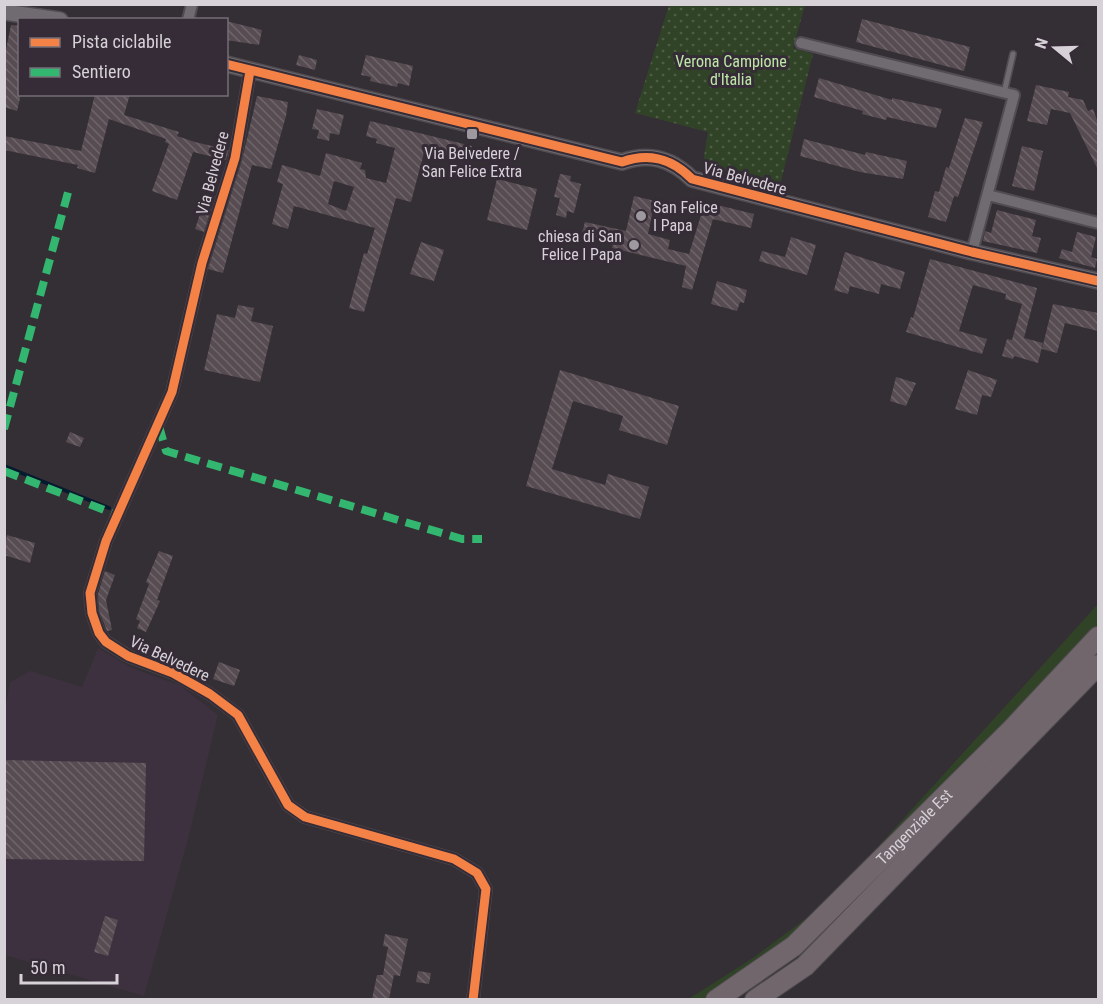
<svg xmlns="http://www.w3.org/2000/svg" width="1103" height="1004" font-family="'Roboto Condensed',sans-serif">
	<defs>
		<pattern id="park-dots" width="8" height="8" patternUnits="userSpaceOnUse" patternTransform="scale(1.5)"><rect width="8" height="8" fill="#314327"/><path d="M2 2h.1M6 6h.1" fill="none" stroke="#4e5d46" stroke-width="1.8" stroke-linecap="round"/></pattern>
		<pattern id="building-back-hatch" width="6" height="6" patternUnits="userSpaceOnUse" patternTransform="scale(1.5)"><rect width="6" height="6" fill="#574c52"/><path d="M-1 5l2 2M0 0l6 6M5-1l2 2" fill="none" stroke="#6e656a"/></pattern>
	</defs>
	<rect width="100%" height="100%" fill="#342f34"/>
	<path fill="#3d313f" d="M98,648L132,668L179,685L218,715L188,839L144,996L5,955L4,714L10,682L30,671L82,687Z"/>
	<path fill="#314327" d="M1098,604V640L927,818L719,999L687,1000L753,958L828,902Z"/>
	<path fill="url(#park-dots)" d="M669,5H805L793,48L813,54L779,189L702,169L708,132L635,113Z"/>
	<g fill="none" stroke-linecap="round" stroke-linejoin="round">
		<path stroke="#061a2f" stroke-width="4" d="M4,466L109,508"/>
	</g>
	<path fill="url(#building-back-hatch)" fill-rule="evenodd" d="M862,19L970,47L964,71L856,42Z
		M226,21L262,30L259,45L226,40Z
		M11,25L20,26L21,94L17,111L4,107V59Z
		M299,55L317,60L315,70L296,65Z
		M366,55L413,66L409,86L398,83L397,87L370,81L371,77L361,75Z
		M819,78L892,100V98L942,109L936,128L887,117L886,120L862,114L863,111L814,97Z
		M1036,85L1069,92L1068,97L1083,100L1088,111L1093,109L1098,123V170L1070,113L1051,109L1047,125L1027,121Z
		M95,94H130L124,115L179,132L177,136L195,142L229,150L226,160L193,152L177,200L152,191L169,144L165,142L166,139L109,119L95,173L77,168L78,165L4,150V136L81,151Z
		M257,96L288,102L286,116L271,169L252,165L223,273L208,269L242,160Z
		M317,109L344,115L339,135L330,133L329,141L317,138L319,130L312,129Z
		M965,118L983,122L958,197L954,196L946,222L928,217L935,191L939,192L946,167L949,168Z
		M370,121L472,146L469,160L425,149L411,202L396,198L364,312L349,308L364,253L367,254L375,228L294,206L288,229L272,224L283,184L277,182L282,165L320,176L326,153L362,163L360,169L365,170L366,178L386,183L395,148L376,143L377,139L366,136ZM334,181L354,187L346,211L328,204Z
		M804,139L865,155L866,152L907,161L903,179L860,172L800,156Z
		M1022,146L1043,151L1034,191L1012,186Z
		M560,174L571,176L570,181L581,184L574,213L567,211L566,218L556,215L560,198L554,197Z
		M497,179L537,189L527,230L487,220Z
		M207,193L215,196L204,232L195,229Z
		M634,196L655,201L648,234L670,240L668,249L689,254L705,202L754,214L751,228L713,219L692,290L682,287L686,266L612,248L613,245L591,239L590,243L580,241L585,222L626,231Z
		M997,210L1036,220L1032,236L1041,238L1037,253L983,241L985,231L991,233Z
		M1077,232L1096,237L1091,257L1097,259L1095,268L1059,258L1062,249L1072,252Z
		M791,237L816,245L807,275L759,261L762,251L785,257Z
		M421,242L444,250L434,281L410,274Z
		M845,252L905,272L900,289L881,284L879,294L850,286L848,294L834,290Z
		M930,259L1037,288L1024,338L1043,343L1038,363L1014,356L1013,359L1002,356L1007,339L1012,340L1022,304L1005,299L1006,294L973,285L959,331L987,339L982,354L906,332L911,317L913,318Z
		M717,281L747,290L744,303L740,302L737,311L711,304Z
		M1053,304L1098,313V331L1065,323L1057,353L1042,349Z
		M238,305L254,308L251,321L273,326L260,382L204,370L217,314L235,318Z
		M560,370L679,406L667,445L619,430L623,416L573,401L552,469L605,485L608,474L649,487L640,519L526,486Z
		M968,370L997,380L991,397L982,395L977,415L955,409Z
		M896,377L916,383L906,406L890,401Z
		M70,432L84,438L80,447L66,442Z
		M7,535L35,543L30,563L4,555Z
		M159,551L173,556L157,600L160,601L146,632L137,628L140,621L136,619L149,584L146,582Z
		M105,571L115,575L106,600L112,630L107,631L99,611L98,594Z
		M219,662L240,670L234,686L213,679Z
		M4,760L146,763L144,861L4,859Z
		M105,916L118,920L108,956L94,952Z
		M385,934L408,939L400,976L394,975L389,999H372L377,975H383L388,947L383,946Z
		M418,971L431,973L429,984L416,982Z"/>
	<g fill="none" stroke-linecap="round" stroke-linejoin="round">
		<g stroke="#504c51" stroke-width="8">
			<path id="lane" d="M1004,93L1013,54"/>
		</g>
		<g stroke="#504c51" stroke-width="14">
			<path id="street" d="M188,20L192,4
				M801,43L1014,95L972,252
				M250,71L235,158L202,263L172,392L106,541L90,593L92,613L99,633L106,642L128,656L173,673L210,694L238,715L288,805L305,817L454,859L477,873L486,889L473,1000
				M988,195L1098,223"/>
		</g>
		<g stroke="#504c51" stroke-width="18">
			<path id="secondary" d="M4,12L60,20
				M226,64L622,162C650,152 672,159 692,179L972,252L1098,281"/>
		</g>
		<g stroke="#504c51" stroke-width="22">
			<g id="highway">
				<path id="s1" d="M716,1000L794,946L1012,729L1098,637"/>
				<path d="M755,1000L805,966L1098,665"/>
			</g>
		</g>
		<use href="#lane" stroke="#6f6b70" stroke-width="5"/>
		<use href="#street" stroke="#6f6b70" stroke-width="10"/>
		<use href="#secondary" stroke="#6f6b70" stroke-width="15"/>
		<use href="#highway" stroke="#70666b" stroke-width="20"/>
		<path stroke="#33b770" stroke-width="8" stroke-dasharray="15 8" stroke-linecap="butt" d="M159,426L166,451L462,539H482
			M4,429L70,185
			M4,471L117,515"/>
		<g stroke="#352c37" stroke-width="13">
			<path id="cycleway" d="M226,64L622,162C650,152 672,159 692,179L972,252L1098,281
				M250,71L235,158L202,263L172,392L106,541L90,593L92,613L99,633L106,642L128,656L173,673L210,694L238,715L288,805L305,817L454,859L477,873L486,889L473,1000"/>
		</g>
		<use href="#cycleway" stroke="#f48246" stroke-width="9"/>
	</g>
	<g fill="#9e989f" stroke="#352c37" stroke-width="2">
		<rect x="466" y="128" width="12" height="12" rx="3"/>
		<circle cx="641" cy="216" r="6"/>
		<circle cx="634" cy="245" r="6"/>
	</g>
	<g text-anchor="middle" stroke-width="6" stroke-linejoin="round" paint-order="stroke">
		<g font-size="16" fill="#bee7a7" stroke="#352c37">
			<text x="731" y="67">Verona Campione<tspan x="731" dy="18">d'Italia</tspan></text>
		</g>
		<g font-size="16" fill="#d7d1d8" stroke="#352c37">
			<text x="472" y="159">Via Belvedere /<tspan x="472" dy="18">San Felice Extra</tspan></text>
			<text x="653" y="213" text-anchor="start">San Felice<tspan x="653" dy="18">I Papa</tspan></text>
			<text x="622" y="242" text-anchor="end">chiesa di San<tspan x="622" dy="18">Felice I Papa</tspan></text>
		</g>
		<g font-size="16" fill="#d7d1d8" stroke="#352c37">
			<text transform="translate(212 173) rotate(-75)" y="6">Via Belvedere</text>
			<text transform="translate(745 178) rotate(15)" y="6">Via Belvedere</text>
			<text transform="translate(170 658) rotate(25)" y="6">Via Belvedere</text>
			<text dy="6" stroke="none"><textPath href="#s1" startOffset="264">Tangenziale Est</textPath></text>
		</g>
	</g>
	<rect width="1103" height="1004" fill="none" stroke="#d7d1d8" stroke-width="12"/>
	<rect x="18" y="18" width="210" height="78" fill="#352c37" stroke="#766e77" stroke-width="1.5"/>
	<rect x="30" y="38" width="30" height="9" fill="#f48246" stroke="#766e77" stroke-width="1.5"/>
	<text x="72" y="48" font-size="18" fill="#d7d1d8">Pista ciclabile</text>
	<rect x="30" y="68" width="30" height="9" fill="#33b770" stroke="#766e77" stroke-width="1.5"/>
	<text x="72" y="78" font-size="18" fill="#d7d1d8">Sentiero</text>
	<g transform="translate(1055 48) rotate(289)" stroke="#352c37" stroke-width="4.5" paint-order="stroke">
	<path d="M0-4.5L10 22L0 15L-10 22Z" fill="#d7d1d8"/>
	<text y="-9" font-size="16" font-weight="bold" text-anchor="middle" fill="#d7d1d8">N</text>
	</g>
	<path d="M21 974v9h96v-9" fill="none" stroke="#d7d1d8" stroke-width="3"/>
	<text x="30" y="974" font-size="18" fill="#d7d1d8" stroke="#352c37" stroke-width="4.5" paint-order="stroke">50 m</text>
</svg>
